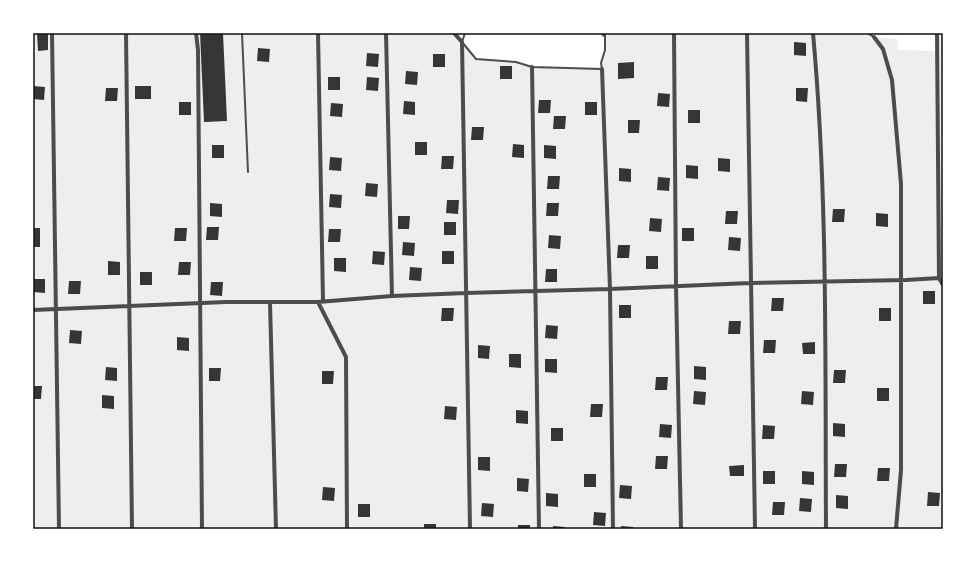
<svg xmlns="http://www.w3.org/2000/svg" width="976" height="562" font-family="'PT Sans',sans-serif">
	<rect width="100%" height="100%" fill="#fff"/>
	<path fill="#eee" d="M33,33H454L477,59L516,62L532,67L602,69L601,63L605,50V33H867L874,37L897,39L898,50L936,51L937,33H943V529H33Z"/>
	<path fill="#353535" d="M37,33H48V50L38,51Z
		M200,33H223L227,121L204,122Z
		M794,42L806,43V56L794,55Z
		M258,48L270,49L269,62L257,61Z
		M367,53L379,54L378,67L366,66Z
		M433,54H445V67H433Z
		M634,62V78L618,79V63Z
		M500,66H512V79H500Z
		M406,71L418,72L417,85L405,84Z
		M328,77H340V90H328Z
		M367,77L379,78L378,91L366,90Z
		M33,86L45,87L44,100L33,99Z
		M135,86H151V99H135Z
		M106,88H118L117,101H105Z
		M796,88H808L807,102L796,101Z
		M658,93L670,94L669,107L657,106Z
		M539,100H551L550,113H538Z
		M404,101L415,102V115L403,114Z
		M179,102H191V115H179Z
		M585,102H597V115H585Z
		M331,103L343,104L342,117L330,116Z
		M688,110H700V123H688Z
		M554,116H566L565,129H553Z
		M628,120H640L639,133H628Z
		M472,127H484L483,140H471Z
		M415,142H427V155H415Z
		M513,144L524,145V158L512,157Z
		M212,145H224V158H212Z
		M544,145L556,146V159L544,158Z
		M442,156H454L453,169H441Z
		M330,157L342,158L341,171L329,170Z
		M718,158L730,159V172L718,171Z
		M686,165L698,166V179L686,178Z
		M619,168L631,169V182L619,181Z
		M548,176H560L559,189H547Z
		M658,177L670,178L669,191L657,190Z
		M366,183L378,184L377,197L365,196Z
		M330,194L342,195L341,208L329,207Z
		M447,200H459L458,214L446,213Z
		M210,203L222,204V217L210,216Z
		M547,203H559L558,216H546Z
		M833,209H845L844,222H832Z
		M726,211H738L737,224H725Z
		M876,213L888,214V227L876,226Z
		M398,216H410L409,229H398Z
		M650,218L662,219L661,232L649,231Z
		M444,222H456V235H444Z
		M207,227H219L218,240H206Z
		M33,228H40V247H33Z
		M175,228H187L186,241H174Z
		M682,228H694V241H682Z
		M329,229H341L340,242H328Z
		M549,235L561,236L560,249L548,248Z
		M729,237L741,238L740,251L728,250Z
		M403,242L415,243L414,256L402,255Z
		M618,245H630L629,258H617Z
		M373,251L385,252L384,265L372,264Z
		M442,251H454V264H442Z
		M646,256H658V269H646Z
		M334,258H346V272L334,271Z
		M108,261L120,262V275H108Z
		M179,262H191L190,275H178Z
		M410,267L422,268L421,281L409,280Z
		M546,269H557V282H545Z
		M140,272H152V285H140Z
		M33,279H45V293L33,292Z
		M69,281H81L80,294H68Z
		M211,282H223L222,296L210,295Z
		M923,291H935V304H923Z
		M772,298H784L783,311H771Z
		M619,305H631V318H619Z
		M442,308H454L453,321H441Z
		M879,308H891V321H879Z
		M729,321H741L740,334H728Z
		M546,325L558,326L557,339L545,338Z
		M70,330L82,331L81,344L69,343Z
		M177,337L189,338V351L177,350Z
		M764,340H776L775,353H763Z
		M815,342V354H803L802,343Z
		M478,345L490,346L489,359L478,358Z
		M509,354H521V368L509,367Z
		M545,359H557V373L545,372Z
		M694,366L706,367V380L694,379Z
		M106,367L117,368V381L105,380Z
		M209,368H221L220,381H209Z
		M834,370H846L845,383H833Z
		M322,371H334L333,384H322Z
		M656,377H668L667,390H655Z
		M33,386H42L41,399H33Z
		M877,388H889V401H877Z
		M694,391L706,392L705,405L693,404Z
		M802,391L814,392L813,405L801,404Z
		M102,395L114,396V409L102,408Z
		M591,404H603L602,417H590Z
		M445,406L457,407L456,420L444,419Z
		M516,410L528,411V424L516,423Z
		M833,423L845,424V437L833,436Z
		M660,424L672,425L671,438L659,437Z
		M763,425L775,426L774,439H762Z
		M551,428H563V441H551Z
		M656,456H668L667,469H655Z
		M478,457H490V471L478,470Z
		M835,464H847L846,477H834Z
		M744,465V476H730L729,466Z
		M878,468H890L889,481H877Z
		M763,471H775V484H763Z
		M802,471L814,472V485L802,484Z
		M584,474H596V487H584Z
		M517,478L529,479L528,492L517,491Z
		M620,485L632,486L631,499L619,498Z
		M323,487L335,488L334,501L322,500Z
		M928,492L940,493L939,506H927Z
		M546,493L558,494V507L546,506Z
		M836,495L848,496V509L836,508Z
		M800,498L812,499L811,512L799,511Z
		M773,502H785L784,515H772Z
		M482,503L494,504L493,517L481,516Z
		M358,504H370V517H358Z
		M594,512L606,513L605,526L593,525Z
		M424,524H436V529H424Z
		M518,525H530V529H518Z
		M553,526L565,527V529H553Z
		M621,526L633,527V529H621Z"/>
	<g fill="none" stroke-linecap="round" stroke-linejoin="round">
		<path stroke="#4c4c4c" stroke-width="2" d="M242,33L248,172
			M465,33L462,42L476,59L516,62L532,67L602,69L601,63L605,50V33
			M601,33L604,36
			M867,33L874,37"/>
		<path stroke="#4c4c4c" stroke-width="4" d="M52,33L59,529
			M126,33L132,529
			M196,33L198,50L202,529
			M318,33L323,301
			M386,33L392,296
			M454,33L462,42L470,529
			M674,33L676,286L681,529
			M747,33L755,529
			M813,33C828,198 825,364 826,529
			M937,33L939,278
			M874,37L883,49L892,80L901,184V470L896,529
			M532,67L539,529
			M602,69L610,289L613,529
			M318,302L346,357L347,529
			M270,303L276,529
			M33,310L226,302H318L392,296L466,293L610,289L750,283L906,280L939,278L943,285"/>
	</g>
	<rect width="976" height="562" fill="none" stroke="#ffffff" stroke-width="68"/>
	<rect x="34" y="34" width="908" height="494" fill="none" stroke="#111" stroke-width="1.5"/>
</svg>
